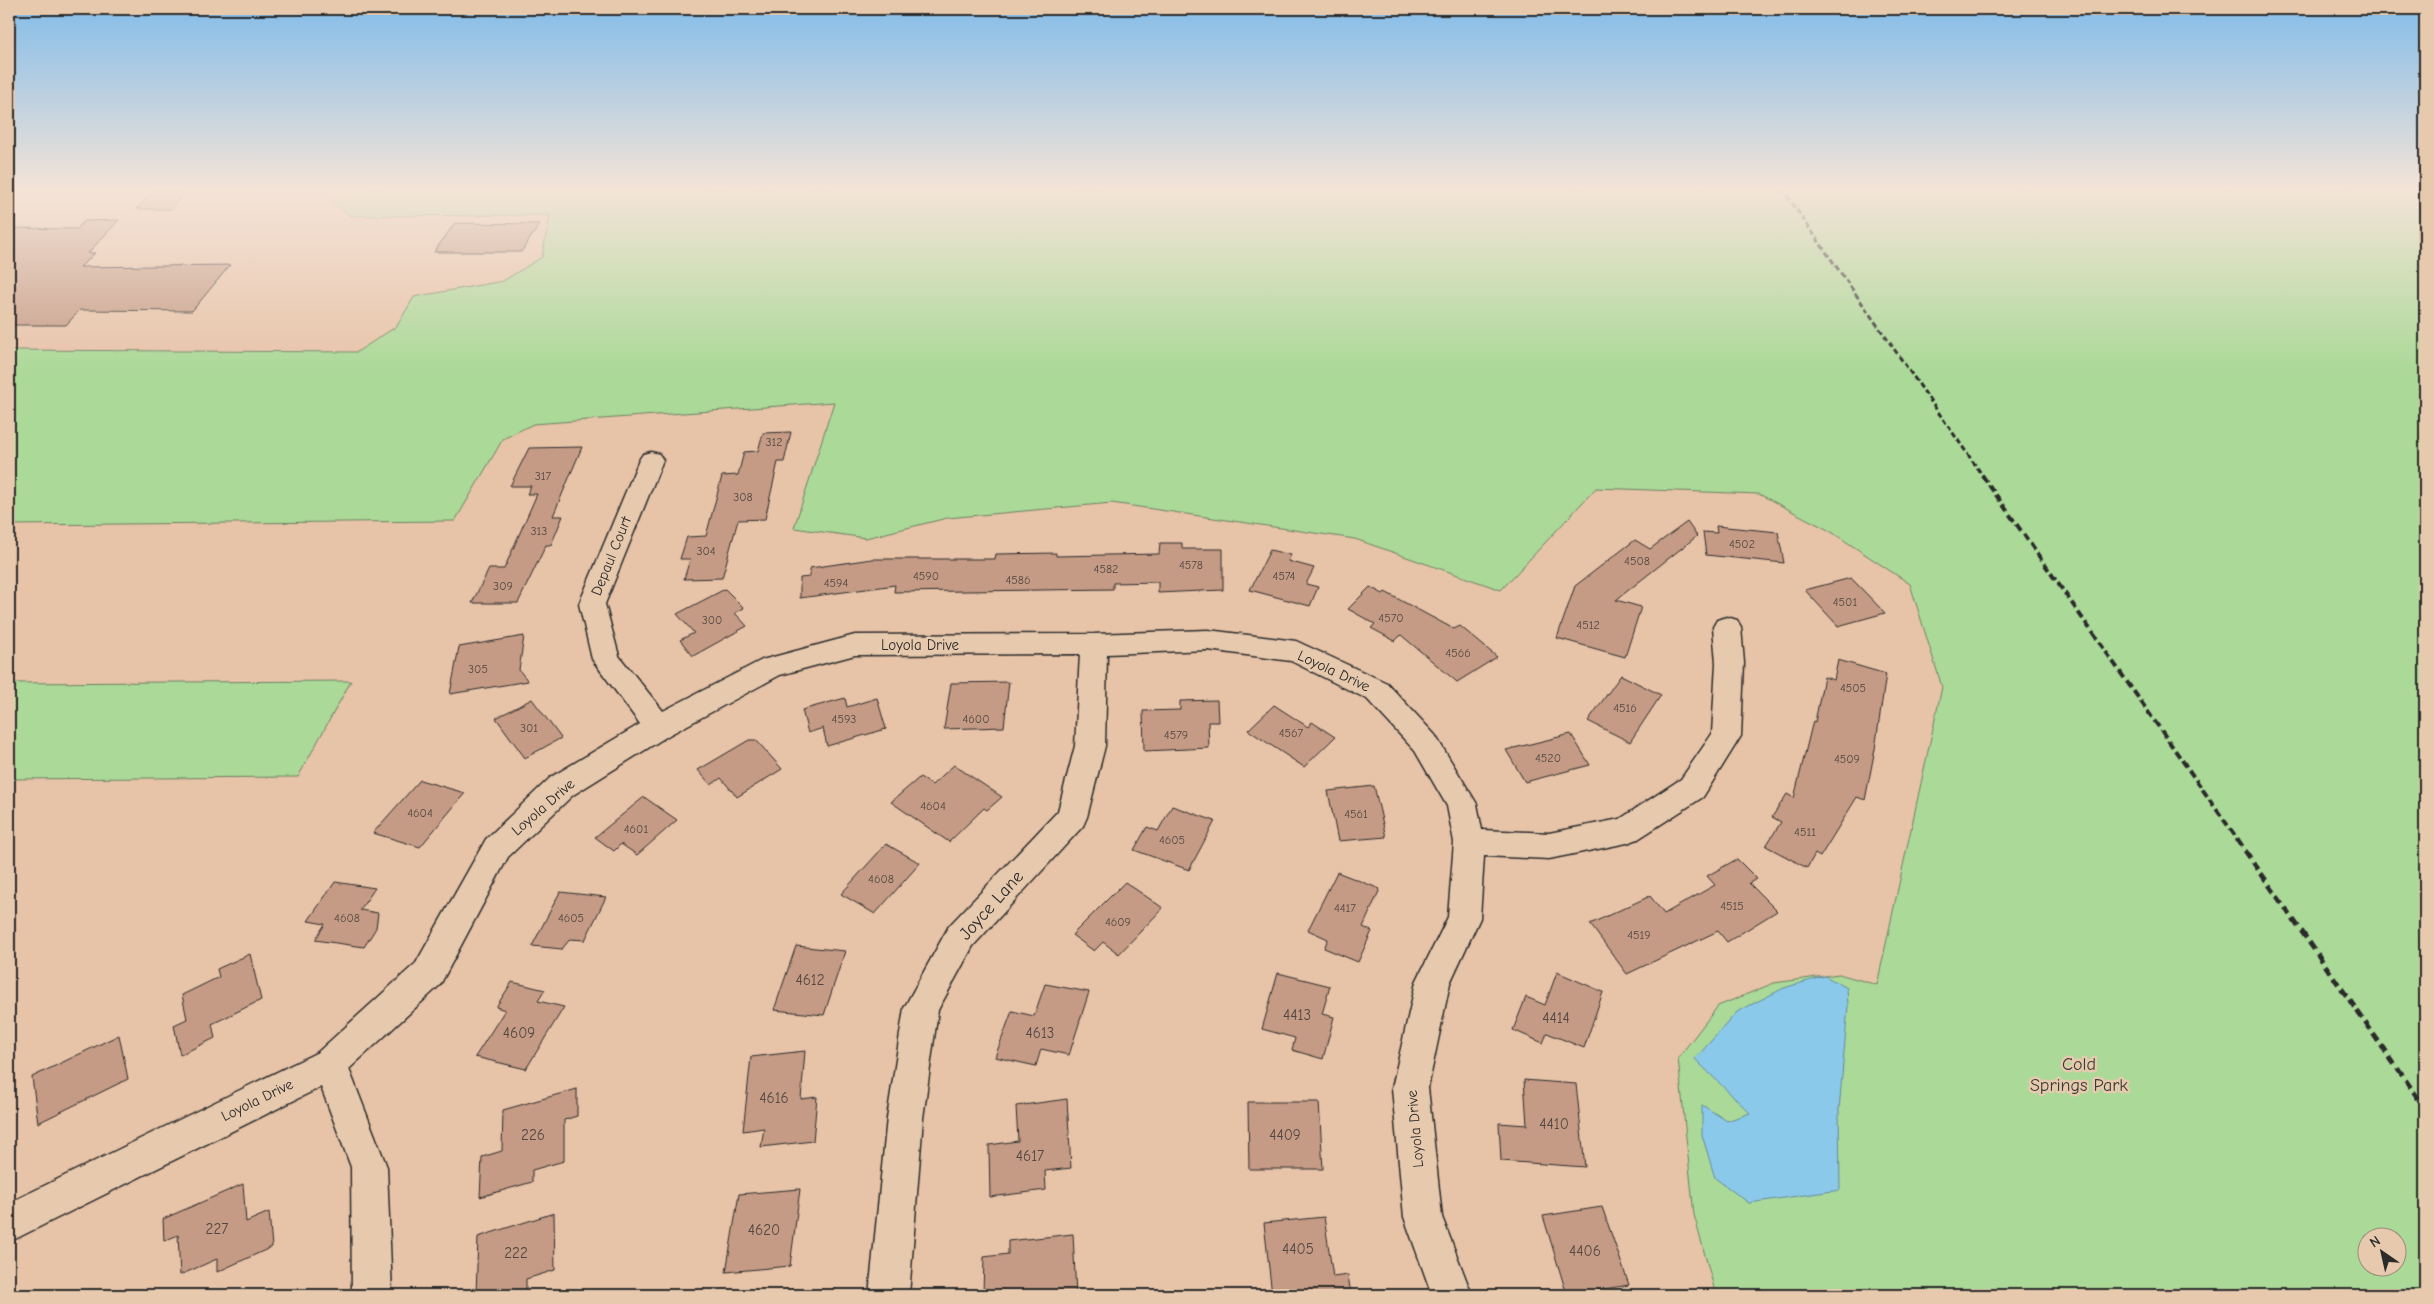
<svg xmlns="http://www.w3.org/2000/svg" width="2434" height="1304" font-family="'Comic Neue',sans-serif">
	<rect width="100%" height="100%" fill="#e7c3a8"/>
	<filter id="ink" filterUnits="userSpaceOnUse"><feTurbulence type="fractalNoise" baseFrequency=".02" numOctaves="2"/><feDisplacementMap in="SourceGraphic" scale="10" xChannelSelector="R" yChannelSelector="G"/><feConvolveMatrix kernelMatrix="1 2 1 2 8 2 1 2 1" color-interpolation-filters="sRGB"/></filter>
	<g filter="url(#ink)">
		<path fill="#abd998" stroke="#6b8262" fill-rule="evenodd" d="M358,189H2425V1295H1716L1694,1215L1678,1058L1718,1006L1774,983L1839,974L1877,985L1942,687L1910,584L1830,531L1759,494L1596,488L1501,590L1355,539L1112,503L947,518L866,538L794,528L834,402L533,424L503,439L455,521L9,525V350L357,352L397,326L414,297L503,281L542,257L550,215L351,216L331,201ZM2366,1236H2396V1266H2366Z
			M351,681L298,777L9,779V683Z"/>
		<path fill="#8bc9eb" stroke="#658a9e" d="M1825,976L1847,988L1848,1006L1839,1110L1840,1190L1749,1203L1715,1178L1702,1135V1105L1727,1121L1750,1113L1695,1059L1737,1012L1784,988Z"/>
		<path fill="#c59b85" stroke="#2b2b2b" d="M156,189H189L170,209H136Z
			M119,220L88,253H95L80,267L230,265L192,311L80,310L66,325H9V228L77,229L84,221Z
			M455,223L540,224L521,252H434Z
			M791,432L784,462H778L765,519L738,520L722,578L684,579L690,559H680L687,537L706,536L722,476L738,475L744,452L758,451L763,433Z
			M582,447L553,516H563L551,545H546L518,603H472L489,569H504L537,494H527L531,486H510L529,448Z
			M1687,522L1697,536L1616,600L1641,607L1625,657L1557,638L1575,586L1635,540L1650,549Z
			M1716,526L1778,532L1784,563L1706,555L1703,532L1717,533Z
			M1160,543H1182V549H1223V590L1158,593V582L1113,583V589L894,592L895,585L800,598V578L810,577V568L872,559H995L996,554L1056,553V556L1159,554Z
			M1270,550L1291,555L1288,561L1314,568L1306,584L1318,587L1310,606L1250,590Z
			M1851,578L1885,613L1838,626L1805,590Z
			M1370,587L1383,594L1385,592L1454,629L1460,626L1497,657L1457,682L1401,635L1395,641L1371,628L1375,624L1348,609Z
			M725,589L744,608L735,613L747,626L693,656L680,640L694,633L677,614Z
			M524,636L519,670L528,681L450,694L459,647Z
			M1838,660L1886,674L1875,749L1865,800L1857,797L1820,857L1815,854L1807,868L1766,846L1781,822L1772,817L1787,794L1794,798L1813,721L1815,722L1824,677L1834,680Z
			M1621,675L1661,695L1630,742L1588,721Z
			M1009,682L1004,727L944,729L951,683Z
			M845,698L847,707L877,698L886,729L827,746L823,728L808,733L802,710Z
			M532,699L561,738L525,758L496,718Z
			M1217,700L1218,722H1208L1209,748L1144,751L1143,711L1180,710V701Z
			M1274,705L1308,727L1312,722L1335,737L1304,767L1248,730Z
			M1571,734L1590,765L1525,782L1506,750Z
			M749,740H756L782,769L737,797L721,778L711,785L698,770Z
			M954,765L1002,797L987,810L984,808L949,842L891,802L920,777L932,785Z
			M420,780L465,793L420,847L373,833Z
			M1374,786L1386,837L1338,841L1328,791Z
			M644,797L677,820L637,855L621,844L614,851L595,837Z
			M1172,806L1215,821L1189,870L1134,850L1147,827L1158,831Z
			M886,844L920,863L875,914L841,894Z
			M1737,859L1757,879L1749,883L1777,911L1727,942L1718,931L1627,974L1590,924L1650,896L1664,914L1715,885L1707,876Z
			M1337,872L1380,889L1363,927L1372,931L1358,962L1324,948L1328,939L1308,930Z
			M335,882L375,888L360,910L378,913L376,928L364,947L315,940L325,924L308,921Z
			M1125,882L1163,908L1119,954L1103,942L1094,951L1072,935Z
			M560,892L606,897L585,940L570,939L562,949L532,946Z
			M796,946L845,951L824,1015L774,1010Z
			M250,954L261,1000L212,1024L215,1038L180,1055L174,1025L187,1019L182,995L219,977L217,969Z
			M1557,972L1603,992L1584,1048L1547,1033L1543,1043L1513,1030L1526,997L1545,1005Z
			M1278,973L1330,986L1322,1014L1334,1017L1323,1059L1292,1050L1295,1038L1262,1029Z
			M512,982L545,990L538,1001L564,1007L526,1069L475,1057L505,1010L496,1007Z
			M1045,984L1089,992L1069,1055L1041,1049L1036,1066L995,1057L1012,1011L1034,1016Z
			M119,1035L128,1079L38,1123L32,1077Z
			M805,1051L801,1099L817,1097L813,1141L761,1147L764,1128L743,1131L751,1057Z
			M1524,1080L1576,1084L1585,1167L1501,1161L1499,1123L1527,1125Z
			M577,1089V1116L564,1120V1161L532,1170V1182L480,1197L482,1157L502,1151L503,1110Z
			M1067,1099L1071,1168L1045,1171L1046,1190L990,1197L989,1145L1018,1141L1016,1106Z
			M1248,1102H1319L1323,1169H1249Z
			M243,1184L246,1222L269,1212L272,1247L217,1272V1259L180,1275L178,1235L164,1241L163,1219Z
			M800,1189L790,1266L726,1272L739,1194Z
			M1602,1207L1629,1285L1567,1295L1543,1216Z
			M554,1213L555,1270L526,1279V1295H476L478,1237Z
			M1324,1217L1333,1277L1348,1275L1351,1295H1272L1264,1223Z
			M1073,1234L1076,1295H983L984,1257L1008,1254V1241Z"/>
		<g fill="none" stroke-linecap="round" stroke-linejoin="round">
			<g stroke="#2b2b2b" stroke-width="3">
				<path id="minor" d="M651,452L659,454L663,460L605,604L619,656L663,711L762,660L855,635L1094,634L1208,630L1296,641L1387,683L1435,735L1477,804L1482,830L1549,833L1620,819L1681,779L1712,734L1716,663L1713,627L1717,620L1727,617L1737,620L1741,627L1744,663L1741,736L1703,797L1638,839L1627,843L1549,859L1484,856L1480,918L1450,983L1428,1088L1442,1217L1472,1295H1432L1404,1217L1392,1088L1416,982L1448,917L1454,842L1447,806L1415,751L1367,699L1291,661L1208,650L1107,654L1105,746L1087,817L1083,826L973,946L938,1010L923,1118L909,1295H869L887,1118L904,1008L949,926L1058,811L1075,746L1080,654L855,655L780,675L669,735L573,795L508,857L440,985L349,1069L387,1167L392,1295H352L351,1167L321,1087L9,1242V1203L318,1052L416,963L486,839L551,777L640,724L592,659L579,604L639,460L643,454Z"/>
			</g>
			<use href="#minor" fill="#e7caae" fill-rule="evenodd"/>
			<path stroke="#2b2b2b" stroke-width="3" stroke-dasharray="5.5 3" stroke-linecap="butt" d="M1782,189L1983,476"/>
			<path stroke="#2b2b2b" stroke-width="4" stroke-dasharray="8 4" stroke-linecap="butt" d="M1982,475L2238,840"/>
			<path stroke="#2b2b2b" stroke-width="5" stroke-dasharray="9 5" stroke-linecap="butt" d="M2237,839L2425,1108"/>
		</g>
	</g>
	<linearGradient id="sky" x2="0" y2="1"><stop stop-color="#83bce9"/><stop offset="0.51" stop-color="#f4e4d8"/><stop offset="1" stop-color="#f4e4d8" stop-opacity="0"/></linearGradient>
	<rect width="2434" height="372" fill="url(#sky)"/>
	<g text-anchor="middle" stroke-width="5" stroke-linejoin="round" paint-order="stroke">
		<g font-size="12" fill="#524742">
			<text x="774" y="446">312</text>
			<text x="543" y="480">317</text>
			<text x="743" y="501">308</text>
			<text x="539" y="535">313</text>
			<text x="1742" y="548">4502</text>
			<text x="706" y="555">304</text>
			<text x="1637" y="565">4508</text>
			<text x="1191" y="569">4578</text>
			<text x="1106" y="573">4582</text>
			<text x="926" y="580">4590</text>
			<text x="1284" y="580">4574</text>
			<text x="1018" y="584">4586</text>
			<text x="836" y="587">4594</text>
			<text x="503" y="590">309</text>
			<text x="1845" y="606">4501</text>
			<text x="1391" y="622">4570</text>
			<text x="712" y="624">300</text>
			<text x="1588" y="629">4512</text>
			<text x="1458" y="657">4566</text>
			<text x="478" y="673">305</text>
			<text x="1853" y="692">4505</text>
			<text x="1625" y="712">4516</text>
			<text x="844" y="723">4593</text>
			<text x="976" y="723">4600</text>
			<text x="529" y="732">301</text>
			<text x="1291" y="737">4567</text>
			<text x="1176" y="739">4579</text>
			<text x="1548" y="762">4520</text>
			<text x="1847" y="763">4509</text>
			<text x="933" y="810">4604</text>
			<text x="420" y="817">4604</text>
			<text x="1356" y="818">4561</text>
			<text x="636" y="833">4601</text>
			<text x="1805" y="836">4511</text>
			<text x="1172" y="844">4605</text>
			<text x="881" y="883">4608</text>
			<text x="1732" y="910">4515</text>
			<text x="1345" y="912">4417</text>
			<text x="347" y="922">4608</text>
			<text x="571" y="922">4605</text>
			<text x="1118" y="926">4609</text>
			<text x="1639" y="939">4519</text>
		</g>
		<g font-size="15" fill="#2b2b2b" stroke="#e7caae">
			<text transform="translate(611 556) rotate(-68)" y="5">Depaul Court</text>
			<text x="920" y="650">Loyola Drive</text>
			<text transform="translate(1334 671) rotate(25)" y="5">Loyola Drive</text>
			<text transform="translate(543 807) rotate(-41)" y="5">Loyola Drive</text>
			<text transform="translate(257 1100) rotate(-26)" y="5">Loyola Drive</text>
			<text transform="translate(1415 1129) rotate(-95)" y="5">Loyola Drive</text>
		</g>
		<g font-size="15" fill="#524742">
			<text x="810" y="985">4612</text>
			<text x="1297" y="1020">4413</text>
			<text x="1556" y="1023">4414</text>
			<text x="519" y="1038">4609</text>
			<text x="1040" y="1038">4613</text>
			<text x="774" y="1103">4616</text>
			<text x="1554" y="1129">4410</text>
			<text x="533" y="1140">226</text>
			<text x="1285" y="1140">4409</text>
			<text x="1030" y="1161">4617</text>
			<text x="217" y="1234">227</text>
			<text x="764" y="1235">4620</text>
			<text x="1298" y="1254">4405</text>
			<text x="1585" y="1256">4406</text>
			<text x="516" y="1258">222</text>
		</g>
		<g font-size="18" fill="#2b2b2b" stroke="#e7caae">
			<text transform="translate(991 905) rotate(-48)" y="6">Joyce Lane</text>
		</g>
		<g font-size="18" fill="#383c36" stroke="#e7caae">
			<text x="2079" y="1070">Cold<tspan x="2079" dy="21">Springs Park</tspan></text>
		</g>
	</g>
	<rect width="2434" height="1304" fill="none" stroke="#e7caae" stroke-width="30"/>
	<rect x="15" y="15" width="2404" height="1274" fill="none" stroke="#2b2b2b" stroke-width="2" filter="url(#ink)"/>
	<g transform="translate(2382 1252) rotate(326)"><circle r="24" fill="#e7caae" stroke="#9c8a7a"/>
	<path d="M0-4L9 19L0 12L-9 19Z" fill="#2b2b2b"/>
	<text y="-8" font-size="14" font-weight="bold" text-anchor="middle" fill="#2b2b2b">N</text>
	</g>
</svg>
